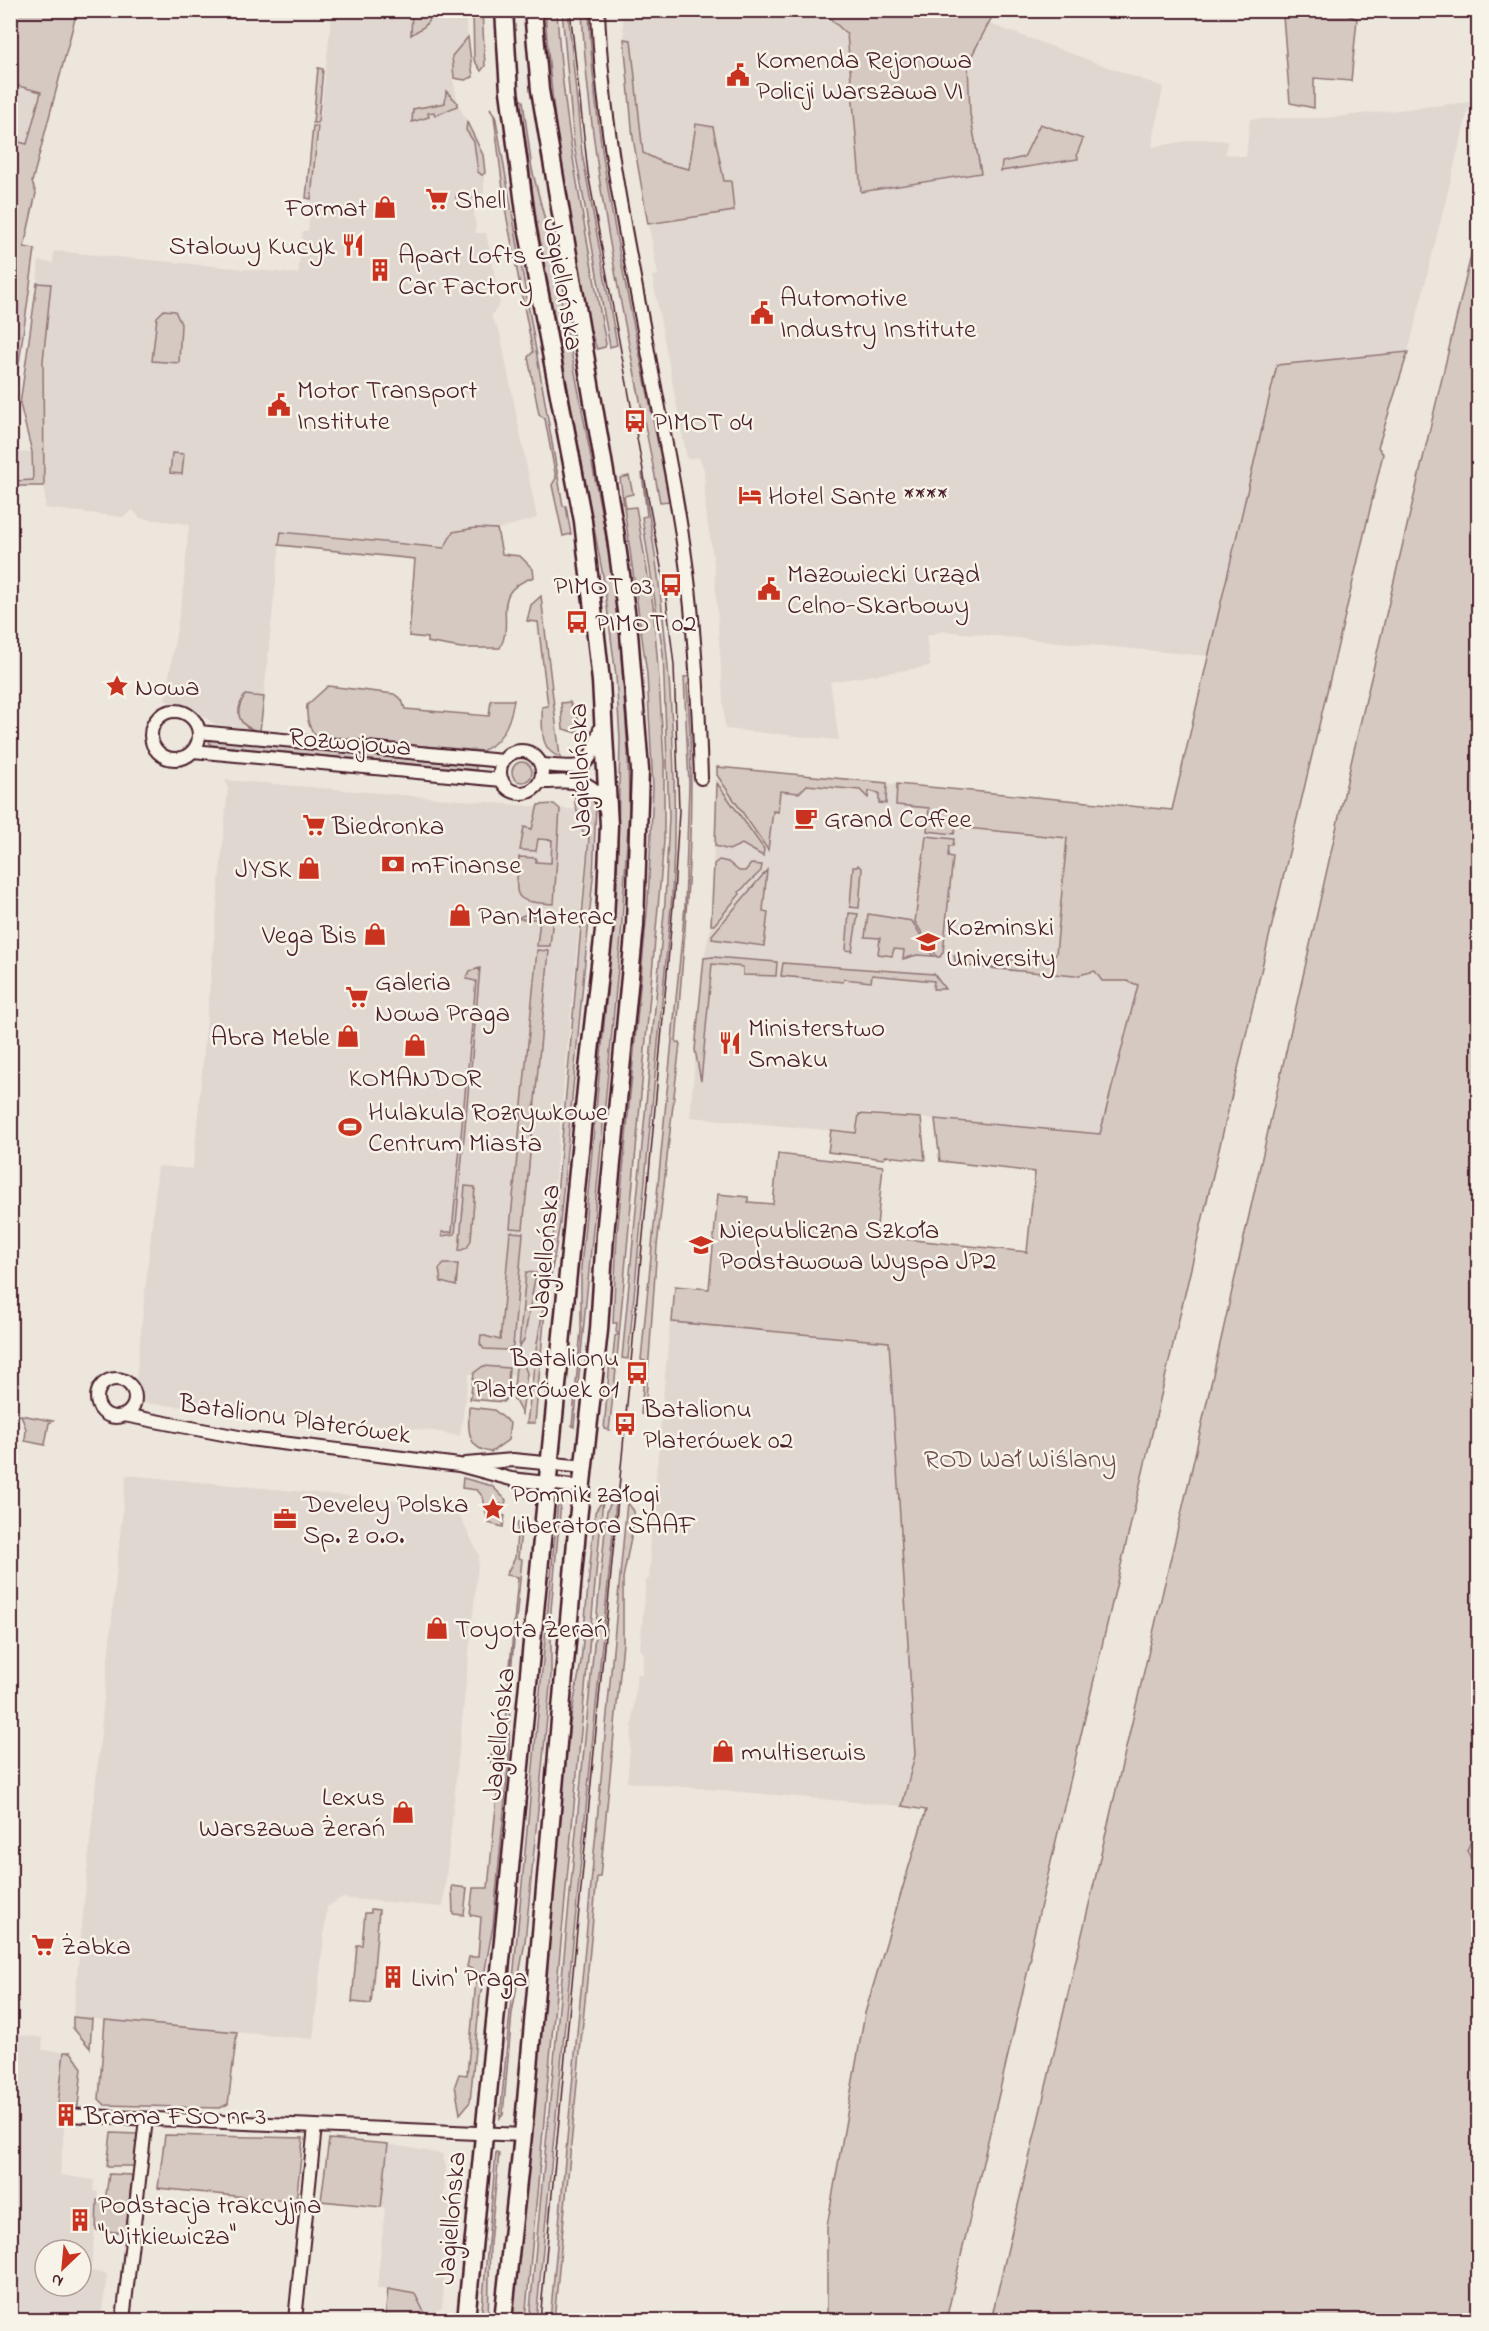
<svg xmlns="http://www.w3.org/2000/svg" width="1489" height="2331" font-family="'Indie Flower',sans-serif">
	<rect width="100%" height="100%" fill="#ece6dd"/>
	<filter id="ink" filterUnits="userSpaceOnUse"><feTurbulence type="fractalNoise" baseFrequency=".0167" numOctaves="2"/><feDisplacementMap in="SourceGraphic" scale="12" xChannelSelector="R" yChannelSelector="G"/><feConvolveMatrix kernelMatrix="1 2 1 2 8 2 1 2 1" color-interpolation-filters="sRGB"/></filter>
	<g filter="url(#ink)">
		<path fill="#e0d7d0" fill-rule="evenodd" d="M10,11H63L27,144L11,140Z
			M332,11H460L465,18L468,37L452,56V74L458,104L479,144L484,171V201L474,212L476,233H486L500,303L491,317L500,333L537,518L498,529L502,554L281,532L260,731L215,724L199,713L165,700L183,592L189,524L140,518L133,510L123,517L45,508L43,361L51,284L37,283L39,261L53,263L54,251L298,274L303,231H308Z
			M622,11H822L847,33L861,192L981,173L970,114L968,63L987,23L1163,87L1152,147L1200,139L1227,141L1226,154L1246,157L1250,119L1326,118L1470,102L1408,352L1277,366L1208,656L942,631L926,636L930,666L830,682L839,740L725,729L714,563L706,512L704,470L699,457L687,459L652,276L658,275L633,138Z
			M32,452L33,481H16L15,453Z
			M717,767L1181,812L1100,1135L860,1112L857,1133L690,1117L704,958L711,925Z
			M225,780L590,811L536,1376L469,1374L460,1436L434,1431L143,1403V1396L136,1379L158,1166L193,1169L228,787Z
			M670,1322L889,1342L915,1755L902,1806L627,1782L637,1674H642L644,1654L640,1649L646,1580L649,1579L651,1555L649,1554Z
			M126,1475L455,1506L479,1555L443,1907L341,1898L327,1907L313,2039L73,2017Z
			M11,2034L43,2038L42,2050L71,2052L60,2175L94,2180L93,2191L98,2192L91,2271L107,2274L101,2320H11ZM45,2250H81V2286H45Z
			M388,2144L442,2154L446,2166L444,2194L451,2201L442,2308L425,2316L415,2294L377,2288L385,2208L381,2207Z"/>
		<path fill="#d5c9c2" stroke="#907476" stroke-width="1.5" d="M10,11H77L32,182L36,193L24,247L35,249L11,420V140L27,144L41,92L11,84Z
			M412,11H435L425,26L411,35Z
			M473,11H482L485,66L481,71L474,60Z
			M545,11H557C563,124 586,233 606,344L605,347L597,349C585,320 582,286 576,255C561,174 550,93 545,11Z
			M562,11H568L582,153L617,345L610,347L574,145Z
			M582,11H589C595,176 639,338 669,501L660,502C629,339 590,176 582,11Z
			M822,11H995L968,63L970,114L981,173L861,192L847,34Z
			M1317,11L1343,13L1357,19L1351,81L1314,78V108L1290,103L1283,16L1298,18L1299,11Z
			M468,37L473,77L465,80L454,78L452,56Z
			M624,39L631,40L643,153L664,163L689,169L696,124L713,127L724,181H731L734,211L648,224L633,138Z
			M318,68L323,69L318,123H313Z
			M446,91L457,102V106L435,116L434,112L428,113L429,117L412,122L413,109L445,103Z
			M520,99L523,101L532,169L551,244L609,554L618,612L628,752L629,809L621,937L574,1427L572,1426L581,1330V1268L617,886L620,739L616,676L603,576L537,224Z
			M490,108L495,114L558,477L563,506H566L571,534L563,536L552,485L556,478L545,419L539,414L528,357L533,352L506,214L494,116Z
			M467,122L483,155L485,173L482,175L478,172L474,142L466,130Z
			M1040,124L1083,139L1077,154L1078,159L1001,171L1002,162L1024,157Z
			M313,126H318L311,199L306,198Z
			M469,194L477,198L478,206L457,207L456,196L469,199Z
			M1478,226V1846L1471,1841L1467,1851C1478,1865 1478,1919 1474,1936L1478,1939V2320H991L1192,1468L1354,750Z
			M37,283L51,284L43,361L44,486H11V440L13,441L12,445L15,453L16,481L33,480L32,452L20,404Z
			M164,310L175,311L181,324L179,363L152,361L157,317Z
			M1408,352L1378,447L1383,454L1030,1951L1031,1957L946,2320H827V2226L865,2013L926,1810L902,1806L915,1755L889,1342L672,1322L675,1286L709,1289L718,1194L748,1197V1202L773,1204L778,1154L883,1166L876,1236L1027,1252L1035,1172L940,1161L935,1119L1100,1134L1138,985L1127,981H1102L1095,971L1075,976L956,965L954,955L1025,961L1053,958L1056,954L1067,838L956,827L954,834L927,831L929,808L896,805L897,784L1172,810L1277,365Z
			M172,453L184,454L182,474L170,473Z
			M642,473C667,616 680,751 672,896L628,1359L622,1358L665,902L669,816L663,653L642,517L647,516Z
			M629,476L633,494L624,496L626,508L636,507L653,605L659,680L664,761V841L617,1358L613,1357L615,1336L619,1334L616,1332L617,1323H613L617,1235L648,901L653,787L647,674L620,478Z
			M475,528L497,529L502,554L520,556L533,569L534,577C487,593 516,618 500,648H461L427,642V638L409,636L415,559L279,545L281,532L444,548L453,532Z
			M541,596L560,757C538,750 543,726 542,707L548,706L538,622L527,621L531,605Z
			M693,676V680L687,685C697,805 686,922 676,1042L680,1043L657,1246L645,1414H641L645,1361L641,1360L685,906L689,784L684,677Z
			M328,686L394,694L402,700L405,709L489,716L491,700H514C511,719 504,742 482,751L317,737C308,728 306,717 307,705Z
			M245,695L264,697L260,731C239,728 233,713 245,695Z
			M570,702L572,708H578V733L563,729L561,703Z
			M212,739L476,766V770L211,745L209,742Z
			M512 772a10 10 0 1 1 20 0a10 10 0 1 1-20 0Z
			M717,767L887,783L886,804L879,803V793L869,791L868,798L860,790L807,785L799,793L780,791L778,812L773,811L768,850L717,775Z
			M717,783L764,849L763,856L742,844L729,850L715,846Z
			M575,788L588,792L596,805L593,878L560,1223L545,1310L535,1423H527L537,1343L550,1273L589,837L584,836L575,804Z
			M554,804L560,809L554,904C509,901 516,898 519,857L536,858V862L551,863L552,840L538,839L536,851L520,850L524,827L532,829L538,805Z
			M926,836L954,839L953,846H949L948,856L953,857L943,952L940,957H937L915,922Z
			M719,860L728,862L739,871H745L751,864L762,865L761,871L739,892L740,894L714,925H711L714,864Z
			M858,865L862,869L859,908L850,907L853,867H857Z
			M767,870L763,911L768,912L764,946L712,939V935Z
			M849,913L858,914L852,951L846,950Z
			M868,914L912,921L929,949L927,950L934,956L917,955L903,959L904,950L894,949L892,956L878,954L880,938L865,937Z
			M524,915L553,917L550,946H537L540,919H516Z
			M537,950L549,951L523,1229L510,1228Z
			M713,957L777,962L776,976L743,975V967L712,964L701,1081L695,1050L704,958Z
			M783,963L934,974L945,989H933L934,981L872,975L871,982L844,979L843,982L781,976Z
			M480,968L471,1068H468L476,981L466,979L470,971Z
			M466,1083H469L455,1234L442,1236V1232H452Z
			M859,1114L921,1118L925,1160L885,1156L884,1159L828,1152L831,1130L856,1133Z
			M465,1186L475,1187L471,1240L467,1248L459,1251Z
			M510,1232L523,1233L513,1346L506,1350L484,1349L480,1344L481,1335L500,1340Z
			M444,1264H458L456,1286L441,1282L439,1269Z
			M526,1272L536,1273L524,1340L519,1347Z
			M610,1361L614,1362L613,1369L616,1370L609,1430L604,1429Z
			M524,1365L527,1373L522,1414L513,1397L516,1367Z
			M483,1366L509,1368L507,1398L503,1402L470,1399L474,1373Z
			M469,1407L494,1410L510,1423L508,1440L491,1452C466,1449 468,1427 469,1407Z
			M21,1415L53,1421L49,1423L45,1445L25,1441L26,1429Z
			M463,1478L492,1486L506,1500L505,1505L492,1503L491,1514L505,1516L503,1527L488,1523L483,1497L477,1490L462,1488Z
			M614,1498L616,1501L536,2320H529L607,1510Z
			M603,1500L525,2320H512L569,1729L581,1662L595,1512Z
			M558,1501L561,1502L551,1610V1676L525,1942L512,2013L503,2115L500,2118Z
			M627,1502L634,1511V1522L623,1578V1643L600,1877H597L554,2320H550Z
			M518,1522L522,1523L518,1558L522,1559L510,1682L509,1757L493,1926L480,1997L470,2102L460,2114L455,2085L459,2074L467,2075L477,1971L467,1967L469,1957H478L481,1917L470,1915L473,1888H488L500,1766L491,1764V1755L502,1756L518,1577L506,1575L515,1558Z
			M452,1886L467,1888L464,1915L453,1914Z
			M371,1909L379,1910L371,2004L352,2002L357,1945H362L365,1913H371Z
			M73,2017L92,2019L90,2048L73,2028Z
			M105,2020L237,2032L228,2104L220,2108L105,2105L99,2099Z
			M64,2052H71L82,2068L78,2106L58,2105Z
			M111,2133L137,2134L134,2166H107Z
			M165,2135L303,2138L296,2202L158,2188Z
			M329,2139L388,2144L381,2207L321,2201Z
			M496,2152L499,2153L490,2243L488,2320H481Z
			M109,2174L132,2175L126,2233L96,2230L97,2200L105,2201Z
			M388,2289L415,2294L428,2320H385Z"/>
		<g fill="none" stroke-linecap="round" stroke-linejoin="round">
			<g stroke="#4a1f2b" stroke-width="16">
				<path id="street" d="M598,10C602,125 626,234 647,346C662,426 680,507 689,588C696,651 699,714 701,778
					M151 735a24 24 0 1 1 48 0a24 24 0 1 1-48 0Z
					M199,732L503,761
					M500 772a21 21 0 1 1 42 0a21 21 0 1 1-42 0Z
					M193,751L502,780
					M542,765C585,768 588,772 600,729
					M541,782C568,782 595,775 604,807
					M97 1398a19 19 0 1 1 38 0a19 19 0 1 1-38 0Z
					M124,1415L249,1439L459,1465L511,1479L582,1487
					M466,1464L513,1460L585,1467
					M65,2115L523,2135
					M123,2320L146,2119
					M295,2320L315,2126"/>
			</g>
			<g stroke="#4a1f2b" stroke-width="21">
				<path id="secondary" d="M466,2320L587,1078L605,922L609,825L601,681L583,521L527,227L509,91L504,10
					M503,2320L523,2135L578,1519L599,1330L605,1235L635,925L640,770L629,633L615,531L540,90L533,10"/>
			</g>
			<use href="#street" stroke="#f7f3e8" stroke-width="12"/>
			<use href="#secondary" stroke="#f7f3e8" stroke-width="16"/>
			<path stroke="#4a1f2b" stroke-width="1.5" d="M540,2320L652,1141L674,894L679,811L674,665L665,589L588,173L570,10"/>
		</g>
	</g>
	<defs>
		<g id="civic-bare" transform="scale(1.8)"><path d="M-.6-6.5H3V-4.5H.6V-3L4-1V1h2V6H-6V1h2V-1L-.6-3ZM-1.2 2.5V6h2.4V2.5Z" fill="#c8321e" stroke="#f7f3e8" stroke-width="2.5" paint-order="stroke"/></g>
		<g id="supermarket-bare" transform="scale(1.8)"><path d="M-6-5.5h2.5l.6 2H6L4.5 2H-2.5L-4.4-4H-6ZM-1.5 3.2a1.3 1.3 0 1 0 .1 0ZM3 3.2a1.3 1.3 0 1 0 .1 0Z" fill="#c8321e" stroke="#f7f3e8" stroke-width="2.5" paint-order="stroke"/></g>
		<g id="shop-bare" transform="scale(1.8)"><path d="M-5-2.5h2.3a2.7 3.5 0 0 1 5.4 0H5L5.5 6h-11ZM-1.5-2.5h3a1.5 2.3 0 0 0-3 0Z" fill="#c8321e" stroke="#f7f3e8" stroke-width="2.5" paint-order="stroke"/></g>
		<g id="restaurant-bare" transform="scale(1.8)"><path d="M-5-6h1v4h1v-4h1v4h1v-4h1v5L-1.5 .5V6h-2V.5L-5-1ZM5-6V6H3V1.5H1.5Q1.5-4 5-6Z" fill="#c8321e" stroke="#f7f3e8" stroke-width="2.5" paint-order="stroke"/></g>
		<g id="building-bare" transform="scale(1.8)"><path d="M-4-6H4V6H1V3H-1V6H-4ZM-2.5-4.3h1.7v1.8h-1.7ZM.8-4.3h1.7v1.8H.8ZM-2.5-1h1.7V.8h-1.7ZM.8-1h1.7V.8H.8Z" fill="#c8321e" stroke="#f7f3e8" stroke-width="2.5" paint-order="stroke"/></g>
		<g id="bus-bare" transform="scale(1.8)"><path d="M-5-6H5V4H4V6H2V4H-2V6H-4V4H-5ZM-3.5-4V0h7V-4ZM-3.5 1.2v1.5H-2V1.2ZM2 1.2v1.5H3.5V1.2Z" fill="#c8321e" stroke="#f7f3e8" stroke-width="2.5" paint-order="stroke"/></g>
		<g id="hotel-bare" transform="scale(1.8)"><path d="M-6-4.5h1.5V1H6V5H4.5V3h-9V5H-6ZM-4 0a1.8 1.8 0 1 1 3.6 0ZM.5 0V-2.5h3Q6-2.5 6 0Z" fill="#c8321e" stroke="#f7f3e8" stroke-width="2.5" paint-order="stroke"/></g>
		<g id="sight-bare" transform="scale(1.8)"><path d="M0-6L1.8-2.2L6-1.7L2.9 1.2L3.7 5.4L0 3.3L-3.7 5.4L-2.9 1.2L-6-1.7L-1.8-2.2Z" fill="#c8321e" stroke="#f7f3e8" stroke-width="2.5" paint-order="stroke"/></g>
		<g id="cafe-bare" transform="scale(1.8)"><path d="M-5.5-4.5H6V0H3Q3 3.5 0 3.5H-2.5Q-5.5 3.5-5.5 0ZM3-3.2v2h1.7v-2ZM-6 4.5H4V6H-6Z" fill="#c8321e" stroke="#f7f3e8" stroke-width="2.5" paint-order="stroke"/></g>
		<g id="bank-bare" transform="scale(1.8)"><path d="M-6-4H6V4H-6ZM0-2.3a2.3 2.3 0 1 0 0 4.6a2.3 2.3 0 1 0 0-4.6Z" fill="#c8321e" stroke="#f7f3e8" stroke-width="2.5" paint-order="stroke"/></g>
		<g id="university-bare" transform="scale(1.8)"><path d="M0-5L7-2L0 1L-7-2ZM-4 1L0 2.5L4 1V4Q0 6-4 4Z" fill="#c8321e" stroke="#f7f3e8" stroke-width="2.5" paint-order="stroke"/></g>
		<g id="stadium-bare" transform="scale(1.8)"><path d="M0-5a6.5 5 0 1 0 0 10a6.5 5 0 1 0 0-10ZM-3.5-1.8h7v3.6h-7Z" fill="#c8321e" stroke="#f7f3e8" stroke-width="2.5" paint-order="stroke"/></g>
		<g id="school-bare" transform="scale(1.8)"><path d="M0-5L7-2L0 1L-7-2ZM-4 1L0 2.5L4 1V4Q0 6-4 4Z" fill="#c8321e" stroke="#f7f3e8" stroke-width="2.5" paint-order="stroke"/></g>
		<g id="office-bare" transform="scale(1.8)"><path d="M-6-3h4V-5.5h4V-3h4V5H-6ZM-1-4.5V-3h2v-1.5ZM-6 0V1H6V0Z" fill="#c8321e" stroke="#f7f3e8" stroke-width="2.5" paint-order="stroke"/></g>
	</defs>
	<g fill-rule="evenodd">
		<use href="#civic-bare" x="738" y="75"/>
		<use href="#supermarket-bare" x="437" y="199"/>
		<use href="#shop-bare" x="385" y="207"/>
		<use href="#restaurant-bare" x="353" y="245"/>
		<use href="#building-bare" x="380" y="270"/>
		<use href="#civic-bare" x="762" y="313"/>
		<use href="#civic-bare" x="279" y="405"/>
		<use href="#bus-bare" x="635" y="421"/>
		<use href="#hotel-bare" x="750" y="495"/>
		<use href="#bus-bare" x="671" y="585"/>
		<use href="#civic-bare" x="769" y="589"/>
		<use href="#bus-bare" x="577" y="622"/>
		<use href="#sight-bare" x="117" y="686"/>
		<use href="#cafe-bare" x="806" y="818"/>
		<use href="#supermarket-bare" x="314" y="825"/>
		<use href="#bank-bare" x="393" y="864"/>
		<use href="#shop-bare" x="309" y="868"/>
		<use href="#shop-bare" x="460" y="915"/>
		<use href="#shop-bare" x="375" y="934"/>
		<use href="#university-bare" x="928" y="942"/>
		<use href="#supermarket-bare" x="357" y="997"/>
		<use href="#shop-bare" x="348" y="1036"/>
		<use href="#restaurant-bare" x="730" y="1043"/>
		<use href="#shop-bare" x="415" y="1045"/>
		<use href="#stadium-bare" x="350" y="1127"/>
		<use href="#school-bare" x="701" y="1245"/>
		<use href="#bus-bare" x="637" y="1373"/>
		<use href="#bus-bare" x="625" y="1424"/>
		<use href="#sight-bare" x="493" y="1509"/>
		<use href="#office-bare" x="285" y="1519"/>
		<use href="#shop-bare" x="437" y="1628"/>
		<use href="#shop-bare" x="723" y="1751"/>
		<use href="#shop-bare" x="403" y="1812"/>
		<use href="#supermarket-bare" x="43" y="1945"/>
		<use href="#building-bare" x="393" y="1977"/>
		<use href="#building-bare" x="66" y="2115"/>
		<use href="#building-bare" x="80" y="2220"/>
	</g>
	<g text-anchor="middle" stroke-width="5" stroke-linejoin="round" paint-order="stroke">
		<g font-size="27" fill="#4a1f2b" stroke="#f7f3e8" text-anchor="start">
			<text x="756" y="68">Komenda Rejonowa<tspan x="756" dy="31">Policji Warszawa VI</tspan></text>
			<text x="455" y="208">Shell</text>
			<text x="367" y="216" text-anchor="end">Format</text>
			<text x="335" y="254" text-anchor="end">Stalowy Kucyk</text>
			<text x="398" y="263">Apart Lofts<tspan x="398" dy="31">Car Factory</tspan></text>
			<text x="780" y="306">Automotive<tspan x="780" dy="31">Industry Institute</tspan></text>
			<text x="297" y="398">Motor Transport<tspan x="297" dy="31">Institute</tspan></text>
			<text x="653" y="430">PIMOT 04</text>
			<text x="768" y="504">Hotel Sante ****</text>
			<text x="787" y="582">Mazowiecki Urząd<tspan x="787" dy="31">Celno-Skarbowy</tspan></text>
			<text x="653" y="594" text-anchor="end">PIMOT 03</text>
			<text x="595" y="631">PIMOT 02</text>
			<text x="135" y="695">Nowa</text>
			<text x="824" y="827">Grand Coffee</text>
			<text x="332" y="834">Biedronka</text>
			<text x="411" y="873">mFinanse</text>
			<text x="291" y="877" text-anchor="end">JYSK</text>
			<text x="478" y="924">Pan Materac</text>
			<text x="946" y="935">Kozminski<tspan x="946" dy="31">University</tspan></text>
			<text x="357" y="943" text-anchor="end">Vega Bis</text>
			<text x="375" y="990">Galeria<tspan x="375" dy="31">Nowa Praga</tspan></text>
			<text x="748" y="1036">Ministerstwo<tspan x="748" dy="31">Smaku</tspan></text>
			<text x="330" y="1045" text-anchor="end">Abra Meble</text>
			<text x="415" y="1086" text-anchor="middle">KOMANDOR</text>
			<text x="368" y="1120">Hulakula Rozrywkowe<tspan x="368" dy="31">Centrum Miasta</tspan></text>
			<text x="719" y="1238">Niepubliczna Szkoła<tspan x="719" dy="31">Podstawowa Wyspa JP2</tspan></text>
			<text x="619" y="1366" text-anchor="end">Batalionu<tspan x="619" dy="31">Platerówek 01</tspan></text>
			<text x="643" y="1417">Batalionu<tspan x="643" dy="31">Platerówek 02</tspan></text>
			<text x="511" y="1502">Pomnik załogi<tspan x="511" dy="31">Liberatora SAAF</tspan></text>
			<text x="303" y="1512">Develey Polska<tspan x="303" dy="31">Sp. z o.o.</tspan></text>
			<text x="455" y="1637">Toyota Żerań</text>
			<text x="741" y="1760">multiserwis</text>
			<text x="385" y="1805" text-anchor="end">Lexus<tspan x="385" dy="31">Warszawa Żerań</tspan></text>
			<text x="61" y="1954">Żabka</text>
			<text x="411" y="1986">Livin' Praga</text>
			<text x="84" y="2124">Brama FSO nr 3</text>
			<text x="98" y="2213">Podstacja trakcyjna<tspan x="98" dy="31">"Witkiewicza"</tspan></text>
		</g>
		<g font-size="27" fill="#4a1f2b" stroke="#f7f3e8">
			<text transform="translate(564 284) rotate(80)" y="9">Jagiellońska</text>
			<text transform="translate(350 741) rotate(5)" y="9">Rozwojowa</text>
			<text transform="translate(579 770) rotate(-92)" y="9">Jagiellońska</text>
			<text transform="translate(544 1251) rotate(-85)" y="9">Jagiellońska</text>
			<text transform="translate(295 1418) rotate(8)" y="9">Batalionu Platerówek</text>
			<text transform="translate(498 1734) rotate(-84)" y="9">Jagiellońska</text>
			<text transform="translate(450 2218) rotate(-85)" y="9">Jagiellońska</text>
		</g>
		<g font-size="27" fill="#6d4a51" stroke="#f7f3e8">
			<text x="1020" y="1467">ROD Wał Wiślany</text>
		</g>
	</g>
	<rect width="1489" height="2331" fill="none" stroke="#f7f3e8" stroke-width="36"/>
	<rect x="18" y="18" width="1453" height="2295" fill="none" stroke="#4a1f2b" stroke-width="2" filter="url(#ink)"/>
	<g transform="translate(63 2268) rotate(206)"><circle r="28" fill="#f7f3e8" stroke="#b29e9c" stroke-width="1.5"/>
	<path d="M0-4.5L10 22L0 15L-10 22Z" fill="#c8321e"/>
	<text y="-9" font-size="16" font-weight="bold" text-anchor="middle" fill="#4a1f2b">N</text>
	</g>
</svg>
